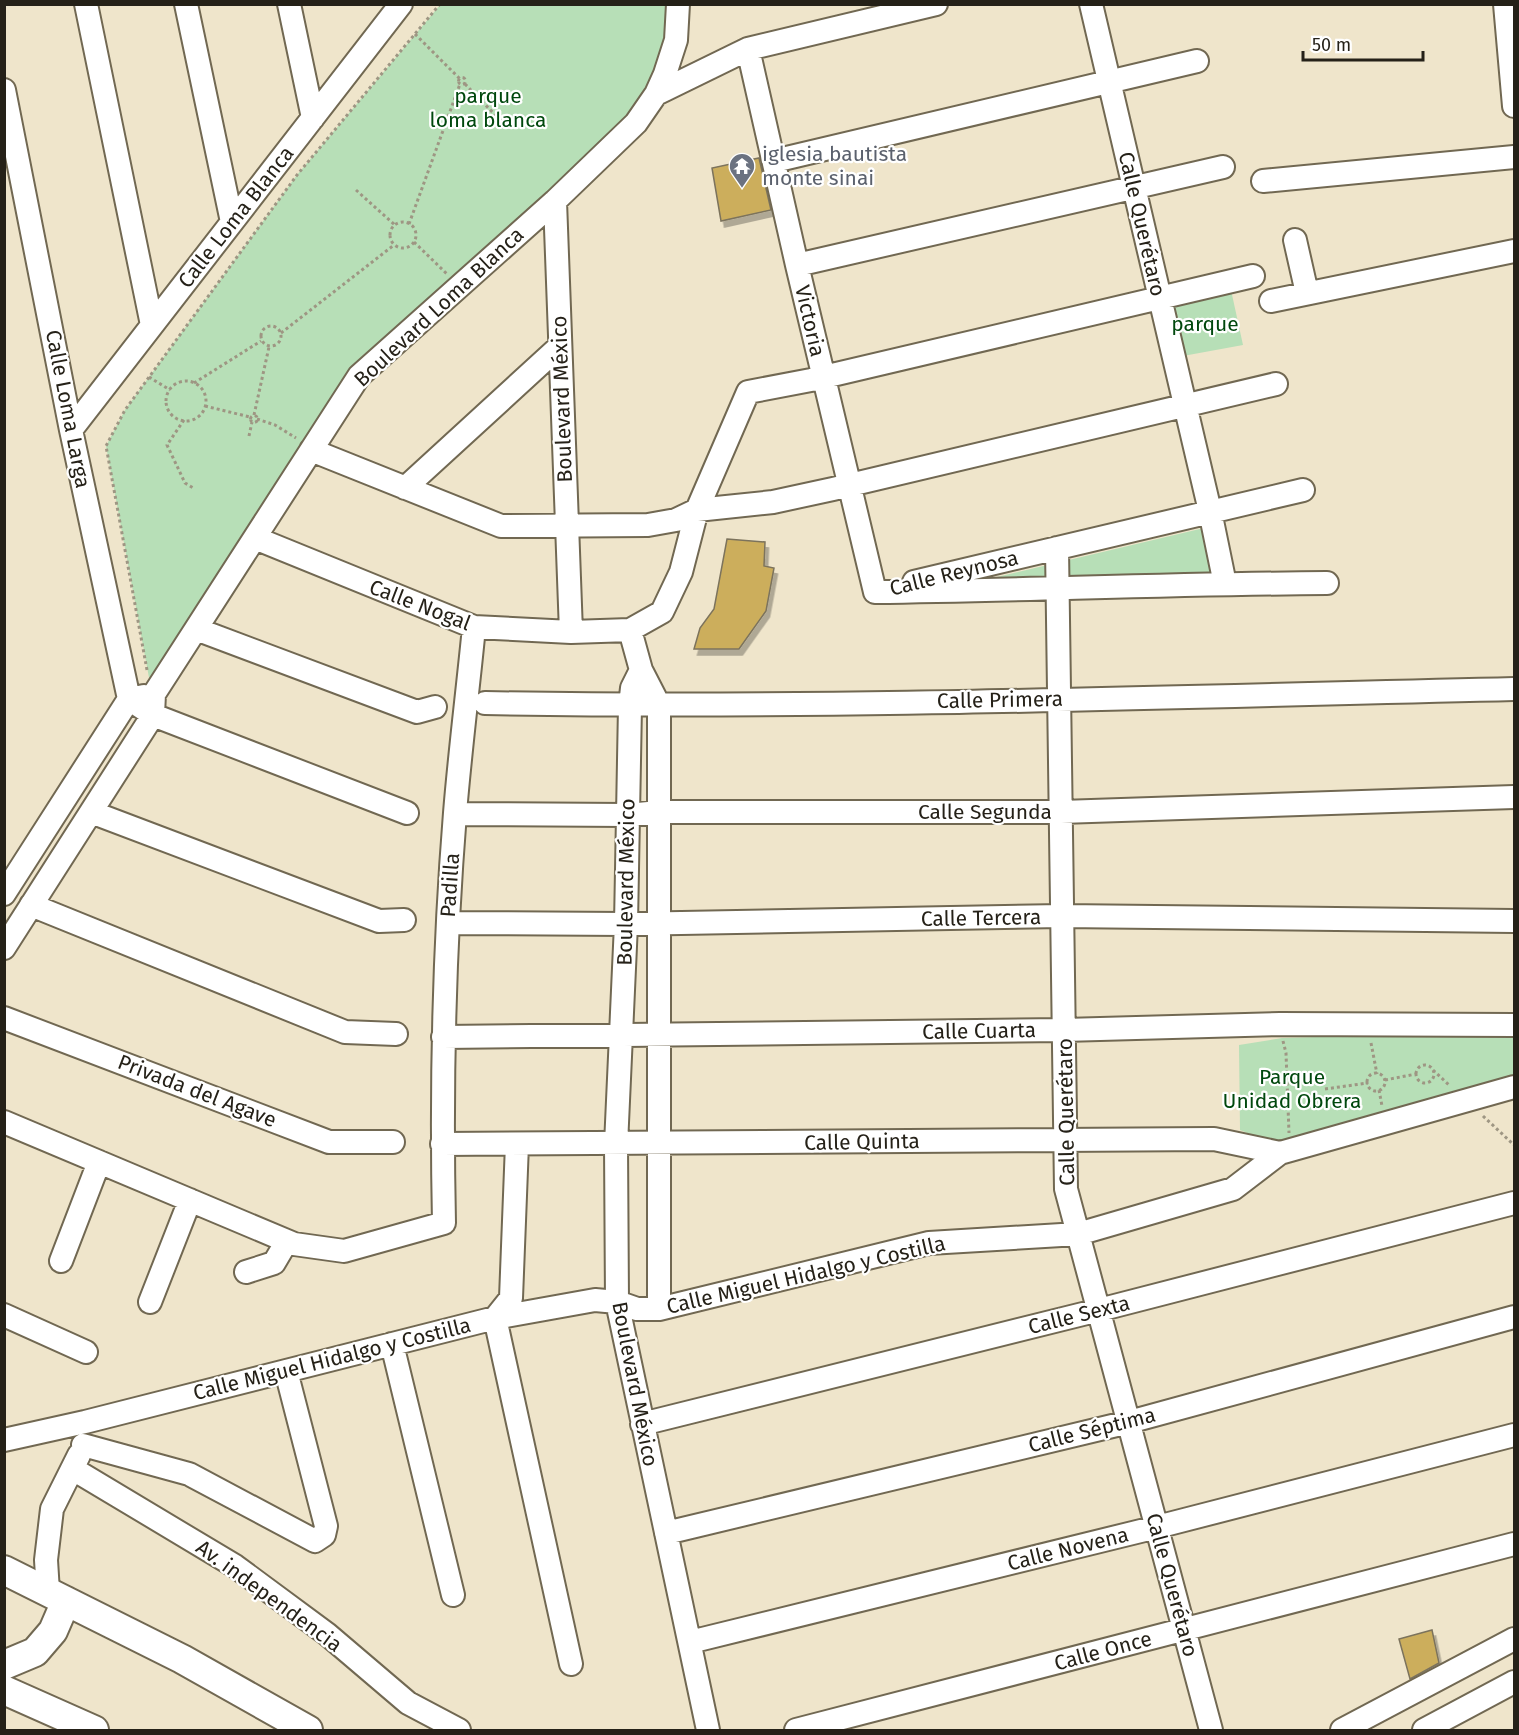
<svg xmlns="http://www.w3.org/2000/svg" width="1519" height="1735" font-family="'Fira Sans',sans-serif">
	<defs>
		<filter id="shadow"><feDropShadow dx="3.5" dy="6" stdDeviation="0" flood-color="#0004"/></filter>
	</defs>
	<rect width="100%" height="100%" fill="#efe5cb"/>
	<path fill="#b7dfb7" d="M440,5H671L665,47L650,89L623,128L349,372L301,444L159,680L150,683L106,446L125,410L297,175Z
		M1231,290L1243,345L1183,356L1171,305Z
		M1204,528L1214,578L955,587Z
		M1415,1034H1514V1082L1277,1145L1240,1130L1239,1045L1282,1038Z"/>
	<path fill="#ccae5c" stroke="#7c735c" stroke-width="1.5" filter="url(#shadow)" d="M759,158L771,210L721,221L712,168Z
		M727,539L765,542L764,566L774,568L766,611L739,649H694L700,628L714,609Z
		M1432,1630L1439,1663L1410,1679L1399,1639Z"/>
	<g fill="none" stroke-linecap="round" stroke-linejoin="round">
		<g stroke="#716852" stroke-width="26">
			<path id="minor" d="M86,4L152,325
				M186,4L232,222
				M289,4L313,118
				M1091,4L1210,511L1225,584
				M1505,4L1514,106
				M748,49L797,265L875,592
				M4,90L71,430L129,699L153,715L407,813
				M656,94L748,49L936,4
				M774,161L1197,61
				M1263,181L1514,157
				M555,201L571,632
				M1295,240L1307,293
				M797,265L1223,167
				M1271,301L1514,251
				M71,430L401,4
				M311,450L501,526L648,525L676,520L697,510L773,502L833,489L1276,384
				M405,488L560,346
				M255,538L474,627L571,632L630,630
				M1057,548L1066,1189L1211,1730
				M914,582L1303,490
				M875,592C1026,590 1176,584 1327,583
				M196,629L417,712L435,707
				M641,670L632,688L630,706L626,924L616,1145L617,1302L708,1730
				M485,703C828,709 1172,697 1514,689
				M91,812L379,921L404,920
				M455,814L628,815L659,812H1061L1514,797
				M4,894L129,699L144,696
				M31,905L345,1032L396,1034
				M448,923L626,924L1062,916L1514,921
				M4,948L153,715L154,694L359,376L555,201L636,123L656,94L665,74L676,40L678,4
				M4,1018L329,1142H393
				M443,1037L1064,1030L1280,1024L1514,1025
				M4,1122L294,1244L344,1251L444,1223C441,1086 444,950 455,813C460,751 468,689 474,627
				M442,1144L1214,1139L1280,1153
				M517,1144L511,1298L495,1318L571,1664
				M61,1261L99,1162
				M246,1272L274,1263L287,1241
				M150,1302L190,1200
				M659,1309V705L641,670L630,630L662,612L681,572L697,510L748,392L811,380L1253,276
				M4,1315L86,1352
				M392,1344L453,1595
				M642,1424L1099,1310L1514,1203
				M4,1440L85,1422L495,1318L595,1300L617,1302L637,1309H659L929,1243L1078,1234L1233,1189L1280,1153L1514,1087
				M83,1445L189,1474L315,1541L324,1535L326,1526L286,1371
				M73,1469L235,1566L327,1634L408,1703L459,1730
				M666,1533L1129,1422L1514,1317
				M48,1592L46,1560L52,1509L79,1455
				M690,1642L1157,1527L1514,1435
				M796,1730L1514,1544
				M1342,1730L1514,1639
				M1424,1730L1514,1682"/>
		</g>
		<g stroke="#716852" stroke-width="32">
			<path id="major" d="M4,1570L182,1659L308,1730
				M4,1665L35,1652L53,1631L66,1601
				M4,1690L94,1730"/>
		</g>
		<path stroke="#9e9683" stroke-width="3" stroke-dasharray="3 3" stroke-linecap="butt" d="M415,34L460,79
			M458.5 81a3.5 3.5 0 1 1 7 0a3.5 3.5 0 1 1-7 0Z
			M465,84L508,128
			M356,190L395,225
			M390 235a13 13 0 1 1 26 0a13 13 0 1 1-26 0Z
			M409,224L460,84
			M414,242L447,274
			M261 336a10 10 0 1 1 20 0a10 10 0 1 1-20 0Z
			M281,333L394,245
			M149,377L170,390
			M166 401a20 20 0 1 1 40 0a20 20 0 1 1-40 0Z
			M194,383L261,341
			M205,406L250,417
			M254,415L269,347
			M250.5 419a3.5 3.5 0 1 1 7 0a3.5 3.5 0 1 1-7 0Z
			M257,419L275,425L296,438
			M184,420L167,445L185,483L195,489
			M249,436L252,422
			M147,670L106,446L125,410L297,175L440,4
			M1283,1041L1286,1053L1289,1133
			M1371,1043L1377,1074
			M1416 1074a9 9 0 1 1 18 0a9 9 0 1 1-18 0Z
			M1433,1070L1449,1085
			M1367 1082a9 9 0 1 1 18 0a9 9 0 1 1-18 0Z
			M1385,1080L1416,1074
			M1325,1089L1368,1083
			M1379,1090L1382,1106
			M1483,1116L1514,1145"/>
		<use href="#minor" stroke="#fff" stroke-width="22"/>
		<use href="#major" stroke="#fff" stroke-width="28"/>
	</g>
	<defs>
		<g id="temple-pin" transform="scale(1.35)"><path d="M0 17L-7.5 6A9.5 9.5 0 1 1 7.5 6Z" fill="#6b7280" stroke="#fff"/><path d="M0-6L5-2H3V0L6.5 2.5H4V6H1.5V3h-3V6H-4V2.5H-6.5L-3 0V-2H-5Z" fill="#fff"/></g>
	</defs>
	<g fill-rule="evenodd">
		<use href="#temple-pin" x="742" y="166"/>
	</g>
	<g text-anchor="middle" stroke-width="4.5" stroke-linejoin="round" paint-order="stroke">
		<g font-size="21" fill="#00480d" stroke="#fff">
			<text x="488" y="103">parque<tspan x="488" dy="24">loma blanca</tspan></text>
			<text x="1205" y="331">parque</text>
			<text x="1292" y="1084">Parque<tspan x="1292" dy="24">Unidad Obrera</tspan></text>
		</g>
		<g font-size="21" fill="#5b616d" stroke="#fff" text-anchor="start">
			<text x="762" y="161">iglesia bautista<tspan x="762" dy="24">monte sinai</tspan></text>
		</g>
		<g font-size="21" fill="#252118" stroke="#fff">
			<text transform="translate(236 217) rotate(-52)" y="7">Calle Loma Blanca</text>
			<text transform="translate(1142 224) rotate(77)" y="7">Calle Querétaro</text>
			<text transform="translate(439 307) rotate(-43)" y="7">Boulevard Loma Blanca</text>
			<text transform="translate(810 321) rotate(77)" y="7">Victoria</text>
			<text transform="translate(562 399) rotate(-92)" y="7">Boulevard México</text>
			<text transform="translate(68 409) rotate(79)" y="7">Calle Loma Larga</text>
			<text transform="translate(954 573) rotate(-14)" y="7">Calle Reynosa</text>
			<text transform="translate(420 605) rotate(21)" y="7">Calle Nogal</text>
			<text transform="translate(1000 700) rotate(-1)" y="7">Calle Primera</text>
			<text x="985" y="819">Calle Segunda</text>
			<text transform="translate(626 882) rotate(-89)" y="7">Boulevard México</text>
			<text transform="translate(450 885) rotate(-86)" y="7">Padilla</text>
			<text transform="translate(981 918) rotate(-1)" y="7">Calle Tercera</text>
			<text transform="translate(979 1031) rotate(-1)" y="7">Calle Cuarta</text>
			<text transform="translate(197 1091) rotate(21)" y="7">Privada del Agave</text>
			<text transform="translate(1066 1112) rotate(-91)" y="7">Calle Querétaro</text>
			<text transform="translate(862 1142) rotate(-1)" y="7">Calle Quinta</text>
			<text transform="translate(806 1275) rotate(-13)" y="7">Calle Miguel Hidalgo y Costilla</text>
			<text transform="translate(1079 1315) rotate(-14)" y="7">Calle Sexta</text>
			<text transform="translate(332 1359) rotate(-14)" y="7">Calle Miguel Hidalgo y Costilla</text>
			<text transform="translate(635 1384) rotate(79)" y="7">Boulevard México</text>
			<text transform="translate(1092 1430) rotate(-14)" y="7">Calle Séptima</text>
			<text transform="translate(1068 1549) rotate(-14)" y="7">Calle Novena</text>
			<text transform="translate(1172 1585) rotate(75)" y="7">Calle Querétaro</text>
			<text transform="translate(269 1596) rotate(36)" y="7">Av. independencia</text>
			<text transform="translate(1103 1651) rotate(-15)" y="7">Calle Once</text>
		</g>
	</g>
	<rect width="1519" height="1735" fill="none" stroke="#252118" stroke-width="12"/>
	<path d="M1303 51v9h120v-9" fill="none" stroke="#252118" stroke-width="3"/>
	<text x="1312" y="51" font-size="18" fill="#252118" stroke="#ffffff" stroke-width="4.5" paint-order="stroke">50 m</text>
</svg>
